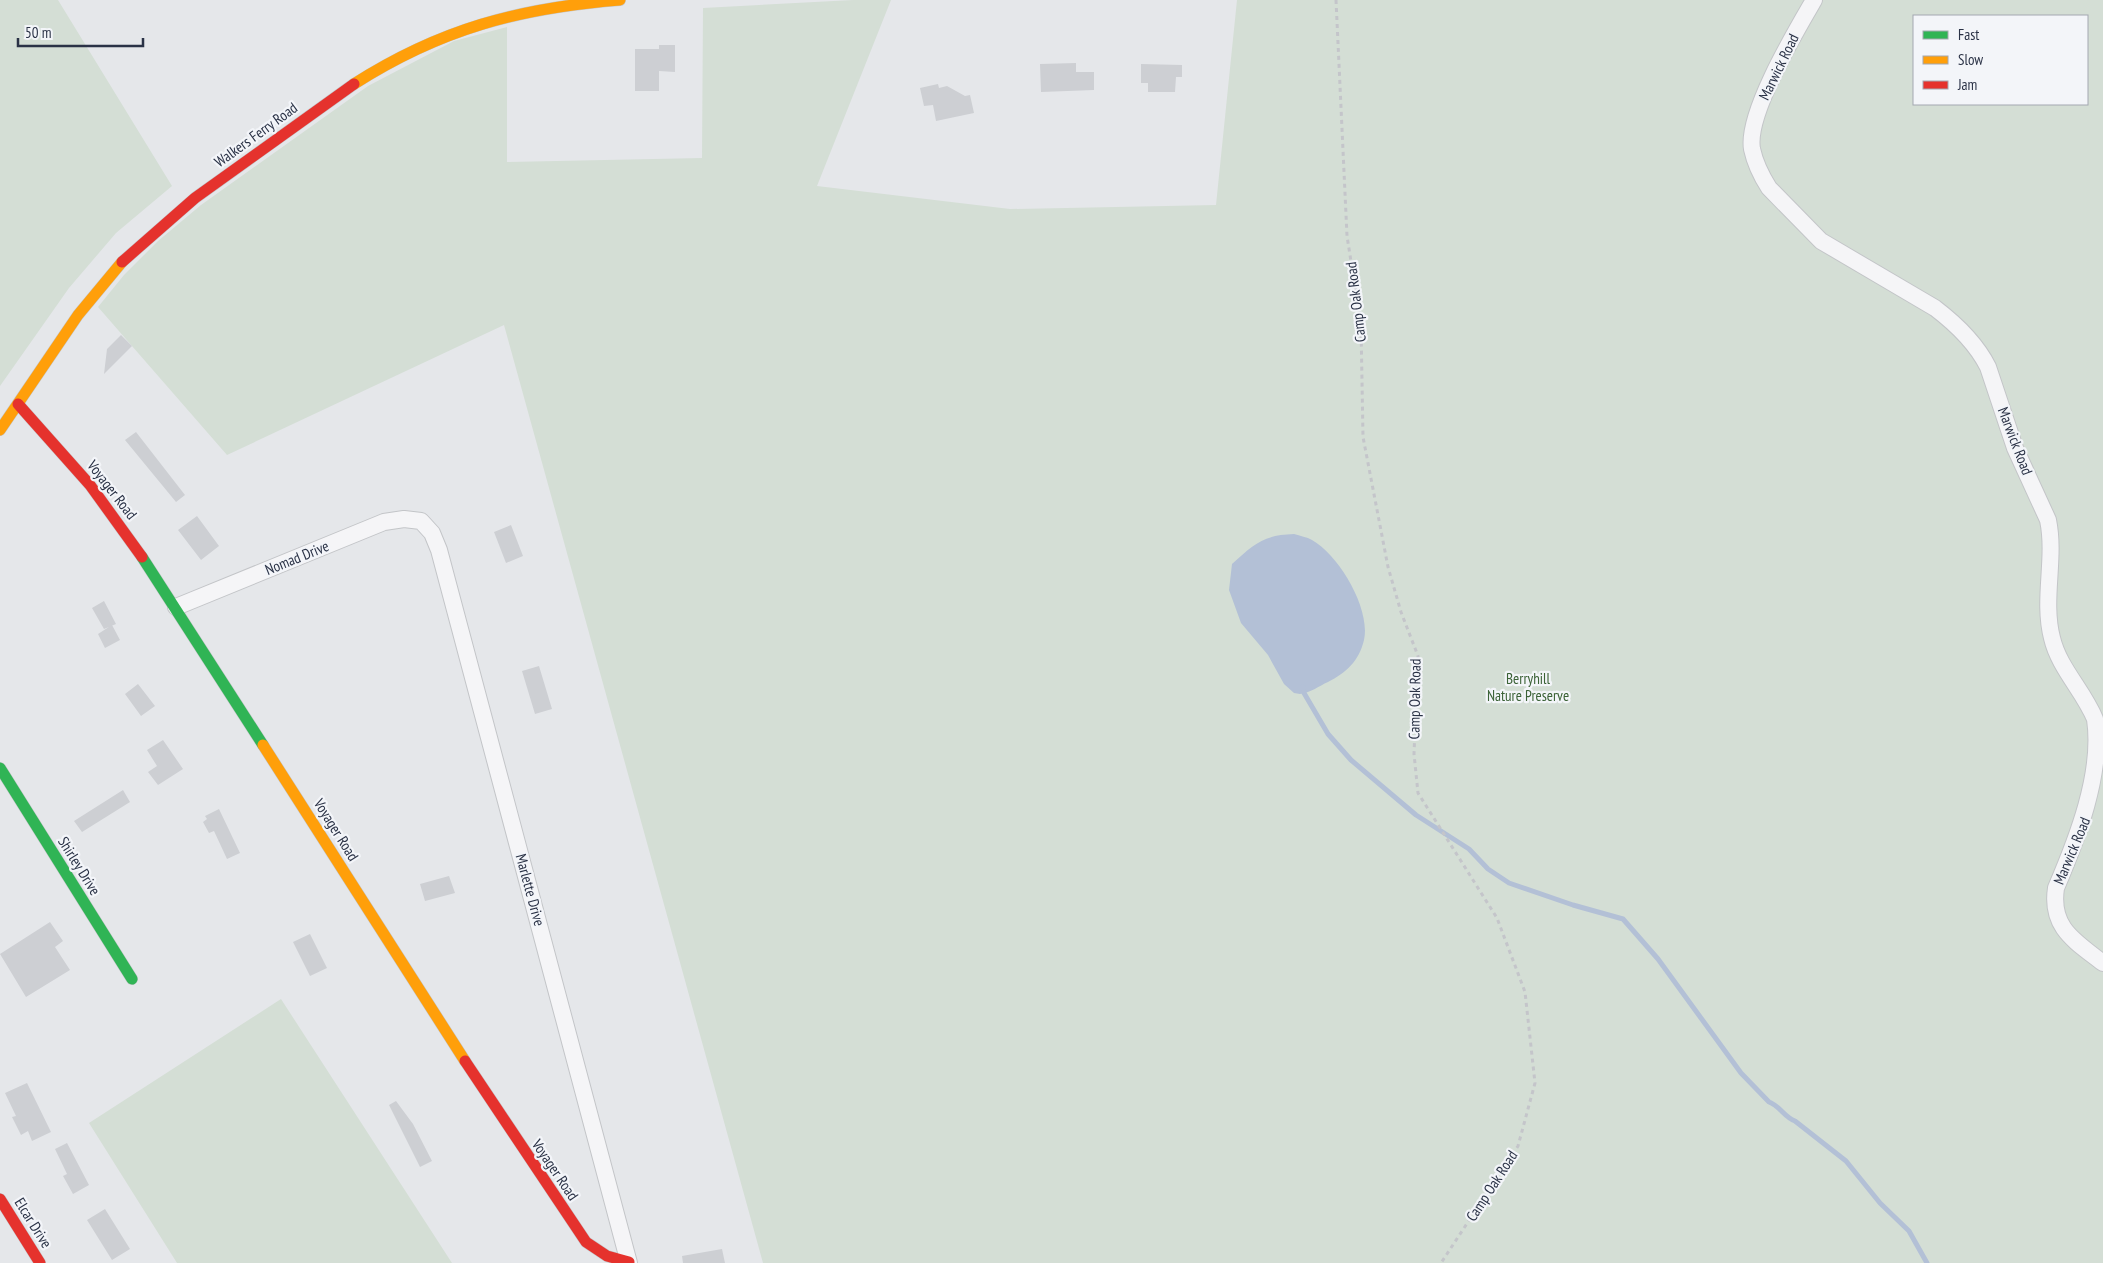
<svg xmlns="http://www.w3.org/2000/svg" width="2103" height="1263" font-family="'PT Sans Narrow',sans-serif">
	<rect width="100%" height="100%" fill="#e5e7ea"/>
	<path fill="#d4ded5" fill-rule="evenodd" d="M0,0H58L172,186L116,233L69,288L0,386Z
		M853,0H891L817,186L1010,209L1216,205L1237,0H2103V1263H763L504,325L227,455L98,307L124,275L158,241L201,205L368,86L454,41L507,27V162L702,158L703,8ZM1914,16H2087V104H1914Z
		M281,999L452,1263H177L89,1123Z"/>
	<path fill="#b3c0d6" d="M1294,534C1300,536 1307,537 1312,540C1339,555 1371,609 1364,640C1359,661 1346,673 1328,682C1319,686 1310,693 1300,694L1294,693L1284,684L1268,655L1241,623L1229,590L1232,564C1254,544 1263,535 1294,534Z"/>
	<g fill="none" stroke-linecap="round" stroke-linejoin="round">
		<path stroke="#b3c0d6" stroke-width="5" d="M1303,687L1304,693L1328,734L1351,760L1416,815L1469,849L1488,869L1509,883L1573,905L1623,919L1658,959L1741,1073L1769,1102C1780,1106 1784,1117 1795,1121L1846,1161L1880,1203L1909,1231L1927,1263"/>
	</g>
	<path fill="#cdcfd3" d="M659,45H675V72L659,71V91H635V49H659Z
		M1076,63V72H1094V90L1041,92L1040,64Z
		M1141,64L1182,65V77H1176L1175,92H1148V83H1141Z
		M938,84L939,88L947,86L965,96L970,95L974,113L936,121L933,105L924,106L920,88Z
		M121,335L132,346L104,374L107,349Z
		M136,432L185,495L176,502L125,440Z
		M197,516L219,546L201,560L178,530Z
		M511,525L523,556L506,563L494,532Z
		M104,601L116,624L104,629L92,608Z
		M112,625L120,640L105,648L98,634Z
		M539,666L552,709L535,714L522,671Z
		M138,684L155,706L141,716L125,694Z
		M163,740L183,769L158,785L148,772L157,766L147,750Z
		M123,790L130,802L82,832L74,821Z
		M219,809L240,853L227,859L214,831L209,833L203,822L207,819L205,816Z
		M449,876L455,893L425,901L420,884Z
		M50,922L63,941L55,947L70,970L26,997L0,954Z
		M310,934L327,968L310,976L293,942Z
		M27,1083L51,1132L32,1141L28,1131L21,1135L12,1117L16,1116L5,1093Z
		M396,1101L413,1124L432,1161L420,1167L389,1105Z
		M67,1143L89,1185L73,1194L63,1176L67,1174L55,1149Z
		M105,1209L130,1249L112,1260L87,1220Z
		M722,1249L725,1263H683L682,1256Z"/>
	<g fill="none" stroke-linecap="round" stroke-linejoin="round">
		<g stroke="#c3c5c8" stroke-width="18">
			<path id="street" d="M1814,0C1796,31 1746,114 1752,149C1755,163 1762,177 1769,188L1821,241L1935,308C1956,324 1976,343 1988,367L2015,448L2048,520C2056,559 2042,599 2052,638C2059,668 2083,690 2095,719C2103,773 2077,839 2056,888C2050,928 2075,941 2103,963
				M176,607L384,522L404,519L421,521L432,533L439,550L629,1263"/>
		</g>
		<g stroke="#c3c5c8" stroke-width="12">
			<path id="fast" d="M142,557L263,745
				M0,768L132,979"/>
		</g>
		<g stroke="#c3c5c8" stroke-width="12">
			<path id="slow" d="M354,84C440,29 519,8 620,0
				M0,430L78,315L122,262
				M263,745L465,1061"/>
		</g>
		<g stroke="#c3c5c8" stroke-width="12">
			<path id="jam" d="M122,262L195,198L354,84
				M18,404L90,485L142,557
				M465,1061L586,1242L607,1256L629,1262
				M0,1199L40,1263"/>
		</g>
		<path stroke="#c4c5ca" stroke-width="3" stroke-dasharray="4 4" stroke-linecap="butt" d="M1336,0L1347,236L1361,325L1363,437L1388,567L1401,612L1418,656L1414,754L1418,793L1497,918L1525,992L1535,1083L1518,1146L1441,1263"/>
		<use href="#street" stroke="#f5f5f7" stroke-width="16"/>
		<use href="#fast" stroke="#30b455" stroke-width="11"/>
		<use href="#slow" stroke="#ff9f0a" stroke-width="11"/>
		<use href="#jam" stroke="#e5322d" stroke-width="11"/>
	</g>
	<g text-anchor="middle" stroke-width="4.5" stroke-linejoin="round" paint-order="stroke">
		<g font-size="15" fill="#2a3246" stroke="#f3f5f9">
			<text transform="translate(1779 67) rotate(-64)" y="5">Marwick Road</text>
			<text transform="translate(256 135) rotate(-36)" y="5">Walkers Ferry Road</text>
			<text transform="translate(1356 302) rotate(-97)" y="5">Camp Oak Road</text>
			<text transform="translate(2015 441) rotate(69)" y="5">Marwick Road</text>
			<text transform="translate(112 490) rotate(52)" y="5">Voyager Road</text>
			<text transform="translate(297 558) rotate(-22)" y="5">Nomad Drive</text>
			<text transform="translate(1415 699) rotate(-89)" y="5">Camp Oak Road</text>
			<text transform="translate(336 830) rotate(58)" y="5">Voyager Road</text>
			<text transform="translate(2072 851) rotate(-67)" y="5">Marwick Road</text>
			<text transform="translate(79 866) rotate(58)" y="5">Shirley Drive</text>
			<text transform="translate(530 890) rotate(75)" y="5">Marlette Drive</text>
			<text transform="translate(555 1170) rotate(56)" y="5">Voyager Road</text>
			<text transform="translate(1492 1186) rotate(-57)" y="5">Camp Oak Road</text>
			<text transform="translate(33 1223) rotate(58)" y="5">Elcar Drive</text>
		</g>
		<g font-size="15" fill="#3b6236" stroke="#f3f5f9">
			<text x="1528" y="684">Berryhill<tspan x="1528" dy="17">Nature Preserve</tspan></text>
		</g>
	</g>
	<rect x="1913" y="15" width="175" height="90" fill="#f3f5f9" stroke="#a3a7b1"/>
	<rect x="1923" y="31" width="25" height="8" fill="#30b455" stroke="#a3a7b1"/>
	<text x="1958" y="40" font-size="15" fill="#2a3246">Fast</text>
	<rect x="1923" y="56" width="25" height="8" fill="#ff9f0a" stroke="#a3a7b1"/>
	<text x="1958" y="65" font-size="15" fill="#2a3246">Slow</text>
	<rect x="1923" y="81" width="25" height="8" fill="#e5322d" stroke="#a3a7b1"/>
	<text x="1958" y="90" font-size="15" fill="#2a3246">Jam</text>
	<path d="M18 38v8h125v-8" fill="none" stroke="#2a3246" stroke-width="2.5"/>
	<text x="25" y="38" font-size="15" fill="#2a3246" stroke="#f3f5f9" stroke-width="4" paint-order="stroke">50 m</text>
</svg>
